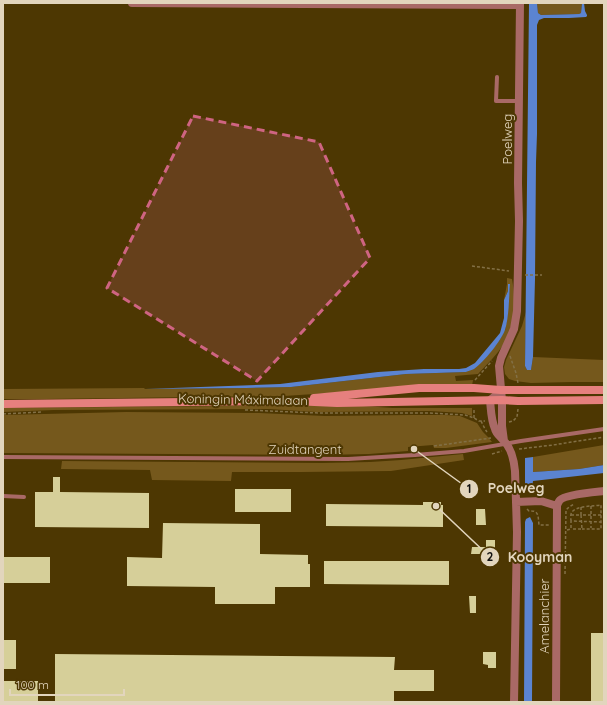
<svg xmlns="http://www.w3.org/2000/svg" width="607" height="705" font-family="Quicksand,sans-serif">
	<rect width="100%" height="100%" fill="#4d3702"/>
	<path fill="#75581c" d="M537,3H582L581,13L579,14L541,15L538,13Z
		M507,278L512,279C516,300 515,330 501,348C495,357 486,365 478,374L455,376L456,381L473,380L472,386L345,392L284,396L47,399H3V389L144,388L145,389L246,388L291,387L406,374L466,372L488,355L499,341L505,330L507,318L510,284H508V291L504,300L507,284Z
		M526,312L525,366L527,370H531L533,357L604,360V382H572L531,383L515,381L509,379L505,374L504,367L506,360L522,326Z
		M348,405L393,408H472V416L462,413L430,411L316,412L269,409L54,410L3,412V408Z
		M126,412L259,413L325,416L412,415H445L460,416L477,423L483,432L488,437L492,442L446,448H434L433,445L408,447V451L369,454L321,455L3,453V415Z
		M604,445V465L579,469L533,472V457Z
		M463,454L464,460L391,471L302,472H232L231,481L152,480L150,470L61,469L62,461L322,463L370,462L401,460Z"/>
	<path fill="#5b84d1" d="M529,3H537L538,13L541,15L579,14L581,13L582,3H584L585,11L587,15V16L586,17L569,18H544L539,20L537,25V134L536,162L535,279L533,357L531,370H527L525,366Z
		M508,284H510C509,297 509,318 505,330C501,341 484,362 474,369C472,370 468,371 466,372L406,374L291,387L246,388L145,389L280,384L378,372L424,369H459L466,368L475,363L500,333L504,318V300L508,291Z
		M533,457V472L579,469L604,465V473L533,481L532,488L529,490L525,487V458Z
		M530,517L533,523L532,702H524L525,522L526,519Z"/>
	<path fill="#d6cf99" d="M53,477H60V492L149,493V528L35,527V492H53Z
		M235,489H291V512H235Z
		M423,502H441V505H443V527L326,526V504L423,505Z
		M476,509H485L486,525H476Z
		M163,523L260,524V554L308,555V564H310V587H275V604H215V587L127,586V557L162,558Z
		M486,540H495V553H481V554H471L472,547H486Z
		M3,557H50V583H3Z
		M324,561H449V585L324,584Z
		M469,596H476V613H470Z
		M591,633H604V702H591Z
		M3,640H16V669H3Z
		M483,652H496V668H488V665L483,664Z
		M55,654L395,657L394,670H434V691H394V702H55Z
		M3,681H38V702H3Z"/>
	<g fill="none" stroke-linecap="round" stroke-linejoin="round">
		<path stroke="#837046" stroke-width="1.5" stroke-dasharray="3 2" stroke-linecap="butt" d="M472,266L509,271
			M525,275H542
			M510,356L516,373L518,383
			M475,380L492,361
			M245,410L318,413H429L465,415L474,418L479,421H485
			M3,414L41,412
			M474,418V408
			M481,421L485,429L487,432
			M509,422L513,421L517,417L518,409
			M434,446L491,438
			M519,449L553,445L604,437
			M492,454L502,451
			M591,506V528
			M581,507V515H601
			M527,509L529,511C539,510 538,516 539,525H550
			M571,515H581L582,529H571
			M571,521C571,519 570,514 572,512C576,506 594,506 601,505V529H582
			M567,530L571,529V521L601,522
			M565,574L566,510L569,507L574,504"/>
		<path stroke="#a96966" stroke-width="4" d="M497,77L496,101H519
			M3,457L348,459L415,455L464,451L521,441L604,429
			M3,496L24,497"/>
		<path stroke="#a96966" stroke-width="8" d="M132,3L520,5
			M495,396L490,400C491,410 491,420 495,429C496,434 501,437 504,441C512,449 514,460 515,471L517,532L514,702
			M504,441L502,426V400L499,366L501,358L514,329L517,311L519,221L518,183L520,3
			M516,502L541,501L557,506
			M556,702L557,506C557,505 559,501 560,500C566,494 595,492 604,491"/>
		<path stroke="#e6807e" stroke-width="8" d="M314,398L419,388H474L501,390H604
			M3,404L292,401L337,403L502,400L518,401L604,400"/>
	</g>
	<path fill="#cf6482" fill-opacity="0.2" stroke="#cf6482" stroke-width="3" stroke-dasharray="8 5" stroke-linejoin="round" d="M193,116L319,142L370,258L257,381L107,288Z"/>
	<g text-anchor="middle" stroke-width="4" stroke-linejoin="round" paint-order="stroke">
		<g font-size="13" fill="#e2d5bd" stroke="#4d3702">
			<text transform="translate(507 139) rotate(-90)" y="5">Poelweg</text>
			<text transform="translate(243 399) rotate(1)" y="5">Koningin Máximalaan</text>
			<text x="305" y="454">Zuidtangent</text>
			<text transform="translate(544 616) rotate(-90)" y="5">Amelanchier</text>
		</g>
	</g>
	<path fill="none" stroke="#e2d5bd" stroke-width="1.5" d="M414 449L469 489M436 506L490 557"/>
	<g fill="#e2d5bd" stroke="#4d3702" stroke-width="1.5">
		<circle cx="414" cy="449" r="4"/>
		<circle cx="436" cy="506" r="4"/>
		<circle cx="469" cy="489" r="10"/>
		<circle cx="490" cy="557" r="10"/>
	</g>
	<g font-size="12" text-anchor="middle" font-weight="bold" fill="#111">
		<text x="469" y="493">1</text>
		<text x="490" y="561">2</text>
	</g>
	<g font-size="14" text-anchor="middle" font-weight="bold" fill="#e2d5bd" stroke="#4d3702" stroke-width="4" stroke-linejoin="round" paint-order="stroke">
		<text x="516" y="493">Poelweg</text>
		<text x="540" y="562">Kooyman</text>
	</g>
	<rect width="607" height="705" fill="none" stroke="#e2d5bd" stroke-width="8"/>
	<path d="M10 689v6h114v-6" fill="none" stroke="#e2d5bd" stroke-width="2"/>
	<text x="16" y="689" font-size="12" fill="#e2d5bd" stroke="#4d3702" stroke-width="3" paint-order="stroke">100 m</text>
</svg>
